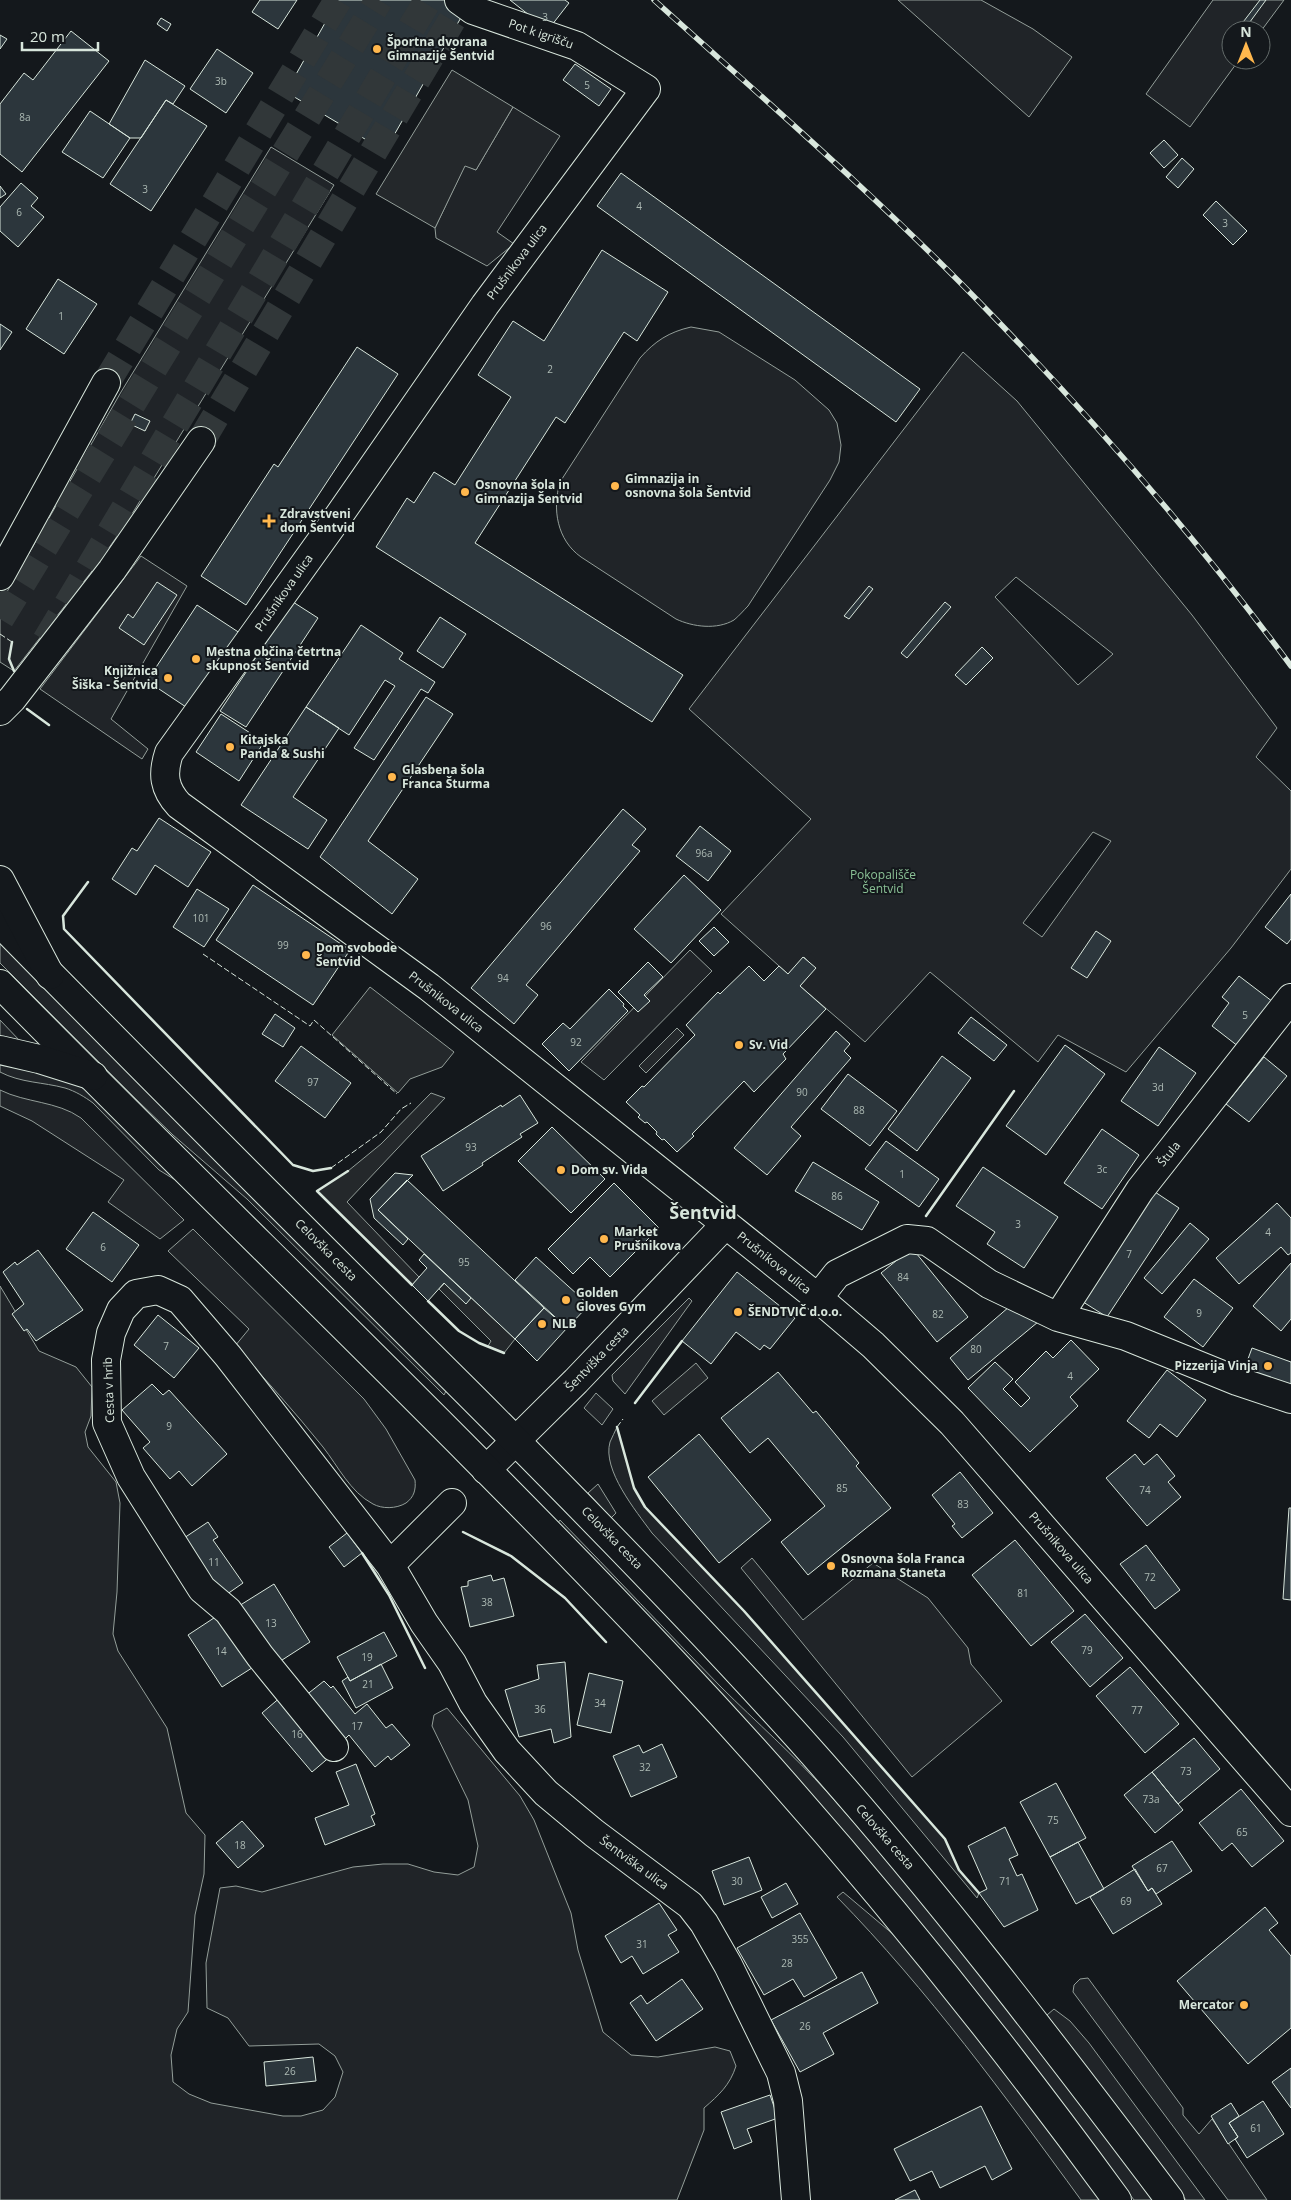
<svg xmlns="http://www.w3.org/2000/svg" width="1291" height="2200" font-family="'Open Sans',sans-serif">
	<rect width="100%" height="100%" fill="#14181c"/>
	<path fill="#202428" stroke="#939e99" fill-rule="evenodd" d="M898,0H981L1033,29L1072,57L1029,117Z
		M1213,0H1284L1261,31L1231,30V60H1239L1190,127L1146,94Z
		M513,107L560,136L497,232L514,244L487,266L436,238L435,228L465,165L476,170Z
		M271,147L334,185L127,522L99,562L14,671L0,662V604L121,392Z
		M691,327L719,332L795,380L829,410L837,423L841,445L839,462L830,480L748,606C744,610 739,616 734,620C717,630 693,627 676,619L581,557C557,540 552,509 560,482L640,358C655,341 669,332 691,327Z
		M963,352L1017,401L1192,615L1277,728L1256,757L1291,791V869L1231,948L1126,1072L1058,1035L1038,1062L930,972L865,1042L800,986L815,968L804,957L788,974L721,914L811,819L689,709ZM1016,577L1113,654L1078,685L995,597ZM1093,832L1111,841L1042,937L1023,923Z
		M141,556L187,586L111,719L148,749L142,759L40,689Z
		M0,943L446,1391L444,1395L247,1199L173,1135L139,1102L0,963Z
		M690,950L712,971L604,1080L581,1062Z
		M0,1020L21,1042L88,1092L177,1181L159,1170L93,1103C85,1097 75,1091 65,1088C43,1082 21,1083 0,1072Z
		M0,1090C26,1103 57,1101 81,1118L184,1220L160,1239L108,1202L124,1180L32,1121L0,1106Z
		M193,1229L364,1399L386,1429L415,1480C416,1490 414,1497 406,1503C396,1509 382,1509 373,1504C350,1492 338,1466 323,1447C295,1412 265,1379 235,1346L249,1329L168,1251Z
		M0,1286L39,1351L76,1367L92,1387L91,1416L85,1432L88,1447L116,1482L120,1503L117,1592L113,1634L118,1651L167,1728L186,1813L205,1835L204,1874L195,1915L188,2012L177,2029L171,2055L173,2082L189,2094L211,2103L283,2116H301L323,2110L335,2097L343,2072L335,2056L319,2044L249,2046L228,2018L207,2008L206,1963L220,1888L236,1886L262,1892L353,1867L383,1864H408L434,1872L458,1875L474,1867L478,1846L468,1800L432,1726L434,1715L447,1708L520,1796L534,1820L571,1913L578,1950L603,2032L631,2055L658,2057L715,2047L730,2051L736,2066C730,2085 719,2095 704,2108V2130L677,2200H0Z
		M689,1298L692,1301L625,1394L613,1381L612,1375Z
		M596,1393L613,1409L602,1425L584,1408Z
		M617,1427L634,1488L645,1507L744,1611L945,1839L959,1870L979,1893L977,1898L843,1737L652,1533C636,1511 602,1470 610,1442C612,1437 615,1432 617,1427Z
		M598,1484L616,1513L611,1518L588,1493Z
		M560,1520C614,1575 667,1632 721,1687C756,1722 794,1755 827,1792C943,1921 1051,2059 1152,2200H1134C961,1959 765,1735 558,1523Z
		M752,1558L803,1620L873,1563L928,1598L968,1648L971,1664L1002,1701L912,1777L741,1568Z
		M843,1892L894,1935L975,2034L1100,2200H1081C1005,2096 928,1990 837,1897Z
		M1088,1978L1183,2108V2115L1199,2134L1212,2119L1267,2200H1228L1073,1992L1074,1985L1080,1979Z
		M1054,2009L1070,2021L1089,2043L1205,2200H1186L1047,2015Z"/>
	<path fill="#24282b" stroke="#939e99" d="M452,70L513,107L476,170L465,166L435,228L376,194Z
		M370,987L454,1052L442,1067L410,1079L398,1093L332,1035Z
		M677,1028L684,1035L646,1073L639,1066Z
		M431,1093L445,1098L347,1202L419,1277L412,1285L317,1191L348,1171L381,1144Z
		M450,1278L515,1339L504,1353L488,1346L491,1341L439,1289Z
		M696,1363L708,1378L664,1415L652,1401Z"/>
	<path fill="#2c363c" stroke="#d8e6dc" d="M260,0H297L278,29L252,12Z
		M338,0H457L467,7L385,151L286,92Z
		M510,0H565L569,3L548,30Z
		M1260,0H1266L1244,30H1237Z
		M161,18L171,24L167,31L157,24Z
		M71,31L109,61L22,172L0,154V104L24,73L33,80Z
		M0,35L7,39L0,49Z
		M217,49L253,73L226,113L190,89Z
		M145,60L185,86L173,104L166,100L141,138H130L109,124Z
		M575,64L611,89L599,106L563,80Z
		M166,100L207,126L151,211L110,184Z
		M90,111L130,138L103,178L62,152Z
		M1164,140L1178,155L1164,168L1150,153Z
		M1182,158L1194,169L1178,188L1166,177Z
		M621,173L920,389L896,422L597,206Z
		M21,183L38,198L31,206L44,217L18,247L0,231V207Z
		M0,186L6,194L0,198Z
		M1216,201L1247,231L1233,245L1203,215Z
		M602,250L668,292L637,341L624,332L565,423L556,417L475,543L683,675L652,722L376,547L407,498L414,503L434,472L455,485L511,397L478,375L513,321L544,341Z
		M58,279L97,304L64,354L26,329Z
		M0,324L12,332L0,350Z
		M357,347L398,374L246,605L201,576L274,464L278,467Z
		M135,414L150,421L145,431L130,424Z
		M157,582L177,595L144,645L119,628L128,614L133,618Z
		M869,586L873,589L849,619L844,616Z
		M293,602L318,618L246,727L220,711Z
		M945,602L951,607L907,658L901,653Z
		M197,605L246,637L195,713L147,681Z
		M440,617L466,634L443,668L417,651Z
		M361,625L403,653L399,659L435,682L428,693L421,689L374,760L354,748L395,686L385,680L349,735L306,707Z
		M982,647L993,658L966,685L955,675Z
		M426,697L453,714L368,841L418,879L392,914L320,857Z
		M306,707L339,728L293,797L327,820L308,849L241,805Z
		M221,714L264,742L239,781L196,752Z
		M623,809L646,829L632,845L640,851L526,985L538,995L514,1024L471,988Z
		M159,818L211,852L188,887L155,865L136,895L112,879L132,848L137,851Z
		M700,826L731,851L708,881L676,856Z
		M684,875L721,910L671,963L634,929Z
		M253,885L350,950L313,1005L216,940Z
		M197,889L229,909L204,947L173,927Z
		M1291,894V939L1287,944L1265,927Z
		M714,927L729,942L714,956L699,941Z
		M1096,931L1111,941L1087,978L1071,968Z
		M803,957L816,968L800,986L826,1009L783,1054L786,1059L754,1092L744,1081L692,1134L694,1136L677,1152L664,1139L662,1140L656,1134L657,1132L647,1122L645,1123L638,1117L640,1115L626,1102L642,1086L644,1087L695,1035L686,1025L718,992L720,994L749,966L764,981L779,966L788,974Z
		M648,962L663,977L644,995L650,1001L638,1012L618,992Z
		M1239,976L1277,1005L1243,1050L1212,1026L1229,1003L1222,997Z
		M609,989L624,1004L623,1006L628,1011L569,1071L542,1044L563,1023L570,1029Z
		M275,1014L295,1028L283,1047L262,1034Z
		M971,1017L1007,1045L994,1061L958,1033Z
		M836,1031L850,1044L844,1051L851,1058L791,1127L801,1136L767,1175L734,1148Z
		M1065,1045L1105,1074L1046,1155L1006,1126Z
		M301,1046L351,1083L325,1118L275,1081Z
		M1159,1047L1196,1073L1158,1126L1121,1101Z
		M942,1056L971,1078L917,1151L888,1129Z
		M1264,1057L1287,1076L1249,1122L1226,1104Z
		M848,1074L897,1111L870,1146L821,1109Z
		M520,1095L538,1123L520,1134L522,1137L482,1163L483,1165L443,1191L421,1156L501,1105L502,1107Z
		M552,1127L605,1179L571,1213L518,1161Z
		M1102,1129L1139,1155L1102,1209L1064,1183Z
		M886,1141L939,1179L919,1207L865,1169Z
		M813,1162L879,1202L862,1230L795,1191Z
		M983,1167L1058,1217L1024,1268L987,1244L995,1232L956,1206Z
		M395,1173L413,1175L378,1210L408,1239L403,1245L374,1218L370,1199Z
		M407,1180L544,1308L515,1339L378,1210Z
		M614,1183L659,1228L610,1277L590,1257L573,1274L548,1249Z
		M1152,1190L1179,1208L1107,1317L1080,1300Z
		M1277,1203L1291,1218V1253L1288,1255L1281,1247L1239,1284L1216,1258Z
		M93,1212L139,1245L112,1282L66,1249Z
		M1190,1223L1209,1239L1162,1294L1144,1278Z
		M912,1248L968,1317L937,1342L881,1273Z
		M38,1250L83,1310L36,1341L27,1329L24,1331L12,1314L24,1304L3,1272L15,1262L17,1265Z
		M424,1254L471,1298L466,1304L444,1283L428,1301L412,1285L427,1268L419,1260Z
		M536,1257L589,1305L567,1328L515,1280Z
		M1291,1263V1319L1281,1331L1253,1306Z
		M737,1272L795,1318L770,1349L764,1345L760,1350L736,1332L711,1364L682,1341Z
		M1194,1279L1233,1308L1203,1347L1164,1317Z
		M1017,1300L1038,1322L968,1380L950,1358Z
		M544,1308L567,1328L537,1361L515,1339Z
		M158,1315L199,1348L174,1378L134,1345Z
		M1071,1340L1099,1369L1070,1397L1078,1406L1030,1452L968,1388L995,1362L1013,1379L1003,1389L1021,1407L1030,1398L1015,1382L1046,1351L1053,1358Z
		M1252,1348L1291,1362V1388L1244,1370Z
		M1167,1370L1206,1400L1177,1437L1160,1424L1149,1438L1127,1421Z
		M778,1372L813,1413L816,1411L859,1463L856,1466L891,1508L808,1575L781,1542L825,1506L768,1438L750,1453L721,1418Z
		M152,1384L163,1395L169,1390L227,1454L192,1486L179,1471L170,1479L143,1448L150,1442L122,1410Z
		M699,1434L771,1520L719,1563L648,1477Z
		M1135,1454L1144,1465L1157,1454L1175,1476L1168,1482L1181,1497L1147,1526L1106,1478Z
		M960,1472L993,1513L962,1538L952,1526L955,1524L932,1495Z
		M1289,1508H1291V1600L1283,1599Z
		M208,1522L218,1537L213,1540L243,1583L223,1597L184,1538Z
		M347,1533L362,1553L344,1567L329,1547Z
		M1015,1540L1074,1611L1031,1646L972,1575Z
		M1146,1545L1180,1590L1155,1609L1120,1564Z
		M491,1575L493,1581L504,1578L514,1616L470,1627L461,1587L468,1586V1581Z
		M274,1584L310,1642L279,1662L234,1609Z
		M220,1614L255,1666L222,1687L188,1635Z
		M1085,1614L1123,1658L1090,1687L1051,1642Z
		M384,1632L397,1656L350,1681L337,1657Z
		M565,1662L571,1737L554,1743L551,1729L519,1737L505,1690L539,1679L537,1665Z
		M381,1664L393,1688L356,1708L342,1681L348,1677L350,1681Z
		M1130,1667L1179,1724L1145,1753L1096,1696Z
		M589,1673L623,1681L611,1733L577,1725Z
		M324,1681L331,1688L333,1686L355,1714L367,1704L386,1728L392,1724L410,1745L391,1760L388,1756L375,1767L349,1735L342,1742L305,1696Z
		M282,1696L332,1755L312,1772L262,1713Z
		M1194,1738L1220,1769L1178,1804L1152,1772Z
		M662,1744L677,1777L631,1797L613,1756L639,1745L643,1753Z
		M356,1764L375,1814L371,1816L375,1825L325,1845L315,1818L349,1805L336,1772Z
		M1152,1772L1183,1810L1155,1833L1124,1795Z
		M1056,1783L1086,1838L1050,1857L1020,1802Z
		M1241,1789L1284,1841L1252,1867L1232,1843L1222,1851L1199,1823Z
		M242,1821L264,1846L238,1868L216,1843Z
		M1005,1827L1018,1855L1009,1859L1017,1876L1022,1874L1038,1910L1004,1927L979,1893L987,1889L968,1846Z
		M1172,1841L1192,1871L1156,1894L1152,1888L1148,1891L1132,1866Z
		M1078,1842L1104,1889L1076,1904L1050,1857Z
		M749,1857L762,1890L724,1905L712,1871Z
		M1135,1869L1148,1891L1152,1888L1162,1904L1113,1934L1090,1897Z
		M786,1883L798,1904L772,1918L761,1897Z
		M659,1903L677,1930L668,1935L679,1952L643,1974L632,1956L621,1963L605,1936Z
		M1265,1907L1278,1923L1269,1930L1291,1956V2028L1248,2064L1177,1981Z
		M800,1913L837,1978L804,1997L793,1979L764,1995L737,1948Z
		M862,1972L878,2003L823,2033L834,2054L800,2072L771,2020Z
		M682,1979L703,2009L656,2041L630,2003L641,1995L647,2004Z
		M313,2057L316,2081L266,2086L264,2062Z
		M1291,2068V2108L1272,2082Z
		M770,2095L778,2118L747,2129L752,2142L734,2149L721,2112Z
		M1263,2101L1284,2134L1247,2158L1235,2139L1238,2137L1229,2123Z
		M1231,2103L1239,2116L1229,2123L1238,2137L1228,2144L1211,2116Z
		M981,2106L1012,2169L992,2180L985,2166L940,2188L932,2171L910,2181L894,2149Z
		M915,2190L920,2200H895Z"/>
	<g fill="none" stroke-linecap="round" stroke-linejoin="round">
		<path stroke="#313739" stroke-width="28" stroke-dasharray="28 14" stroke-linecap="butt" d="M106,383L338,0
			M201,441L464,0
			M0,619L379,0
			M46,641L428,0"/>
		<g stroke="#d8e6dc" stroke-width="30">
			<path id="minor" d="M459,0L473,10L577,46L646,89L485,305L331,527L169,753C162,774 164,789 179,805L429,987L818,1298L873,1345L952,1423L1291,1812
				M818,1298L837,1274L907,1239L927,1241L989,1284L1058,1317L1126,1336L1237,1381L1291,1399
				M1058,1317L1140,1190L1291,998
				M486,1470L576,1381L726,1224
				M390,1565L452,1503
				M334,1747L260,1656L228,1611L202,1589L131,1477L107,1423L106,1360L111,1333L121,1310L136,1294L158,1290L180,1300L228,1356L390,1565L424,1623L452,1663L473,1703L507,1751L546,1793L594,1833L690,1905L704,1923L728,1965L781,2073L788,2101L796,2200"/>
		</g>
		<g stroke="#d8e6dc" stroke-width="30">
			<path id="major" d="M0,923C155,1081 311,1237 467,1392C580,1505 692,1619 799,1738C931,1885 1051,2042 1170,2200
				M0,984C223,1211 454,1430 673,1662C832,1831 980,2012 1117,2200"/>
		</g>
		<g stroke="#d8e6dc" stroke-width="30">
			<path id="highway" d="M0,576L106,383
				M0,711L12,699L112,570L201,441
				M0,880L50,975
				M0,1050L39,1059L93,1076"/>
		</g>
		<use href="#minor" stroke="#14181c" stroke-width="28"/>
		<use href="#major" stroke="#14181c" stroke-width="28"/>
		<use href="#highway" stroke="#14181c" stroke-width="28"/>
		<g stroke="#d8e6dc" stroke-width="5.5">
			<path id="rail" d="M654,0C766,101 882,201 987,310C1096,422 1198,540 1291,666"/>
		</g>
		<use href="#rail" stroke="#14181c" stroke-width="4" stroke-dasharray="11" stroke-linecap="butt"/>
		<path stroke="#d8e6dc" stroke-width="1" stroke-dasharray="6 2.5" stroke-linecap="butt" d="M0,634L12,642
			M203,954L310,1026L314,1020L397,1094
			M331,1168L381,1132L401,1109L411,1103
			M617,1427L623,1419"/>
		<path stroke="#d8e6dc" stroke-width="2.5" d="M12,642L9,659L14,671
			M27,709L49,725
			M88,882L63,916L64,929L293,1165L313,1171L331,1168
			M348,1171L317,1191L412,1285
			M926,1216L1014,1091
			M428,1301L459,1331L479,1343L504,1353
			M635,1403L682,1341
			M617,1427L634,1488L645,1507L744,1611L945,1839L959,1870L979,1893
			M463,1532L511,1556L565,1598L606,1642
			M362,1553L389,1595L425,1668"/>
	</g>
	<g fill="#ffb74d" stroke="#14181c" stroke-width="2">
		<circle cx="377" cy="49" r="5"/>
		<circle cx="615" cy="486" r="5"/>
		<circle cx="465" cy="492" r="5"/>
		<path d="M266.5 513.5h5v5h5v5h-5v5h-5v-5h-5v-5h5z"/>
		<circle cx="196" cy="659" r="5"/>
		<circle cx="168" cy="678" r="5"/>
		<circle cx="230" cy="747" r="5"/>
		<circle cx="392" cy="777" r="5"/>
		<circle cx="306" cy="955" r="5"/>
		<circle cx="739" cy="1045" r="5"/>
		<circle cx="561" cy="1170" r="5"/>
		<circle cx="604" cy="1239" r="5"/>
		<circle cx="566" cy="1300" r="5"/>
		<circle cx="738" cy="1312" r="5"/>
		<circle cx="542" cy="1324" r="5"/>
		<circle cx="1268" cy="1366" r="5"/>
		<circle cx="831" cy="1566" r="5"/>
		<circle cx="1244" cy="2005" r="5"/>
	</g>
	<g text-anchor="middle" stroke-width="4" stroke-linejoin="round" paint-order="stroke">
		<g font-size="10" fill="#adbab4">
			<text x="545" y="21">3</text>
			<text x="221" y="85">3b</text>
			<text x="587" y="89">5</text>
			<text x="25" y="121">8a</text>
			<text x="145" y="193">3</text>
			<text x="639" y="210">4</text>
			<text x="19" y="216">6</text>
			<text x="1225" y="227">3</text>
			<text x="61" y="320">1</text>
			<text x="550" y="373">2</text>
			<text x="704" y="857">96a</text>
			<text x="201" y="922">101</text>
			<text x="546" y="930">96</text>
			<text x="283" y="949">99</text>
			<text x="503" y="982">94</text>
			<text x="1245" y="1019">5</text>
			<text x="576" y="1046">92</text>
			<text x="313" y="1086">97</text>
			<text x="1158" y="1091">3d</text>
			<text x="802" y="1096">90</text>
			<text x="859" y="1114">88</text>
			<text x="471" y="1151">93</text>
			<text x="1102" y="1173">3c</text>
			<text x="902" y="1178">1</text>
			<text x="837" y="1200">86</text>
			<text x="1018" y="1228">3</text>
			<text x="1268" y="1236">4</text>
			<text x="103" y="1251">6</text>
			<text x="1129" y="1258">7</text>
			<text x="464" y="1266">95</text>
			<text x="903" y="1281">84</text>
			<text x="1199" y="1317">9</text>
			<text x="938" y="1318">82</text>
			<text x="166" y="1350">7</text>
			<text x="976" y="1353">80</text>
			<text x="1070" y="1380">4</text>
			<text x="169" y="1430">9</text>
			<text x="842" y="1492">85</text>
			<text x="1145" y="1494">74</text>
			<text x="963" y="1508">83</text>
			<text x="214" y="1566">11</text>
			<text x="1150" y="1581">72</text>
			<text x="1023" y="1597">81</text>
			<text x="487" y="1606">38</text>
			<text x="271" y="1627">13</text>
			<text x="1087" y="1654">79</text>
			<text x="221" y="1655">14</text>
			<text x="367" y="1661">19</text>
			<text x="368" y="1688">21</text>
			<text x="600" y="1707">34</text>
			<text x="540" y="1713">36</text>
			<text x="1137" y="1714">77</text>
			<text x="357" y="1730">17</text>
			<text x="297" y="1738">16</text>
			<text x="645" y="1771">32</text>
			<text x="1186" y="1775">73</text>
			<text x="1151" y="1803">73a</text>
			<text x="1053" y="1824">75</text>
			<text x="1242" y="1836">65</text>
			<text x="240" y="1849">18</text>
			<text x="1162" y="1872">67</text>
			<text x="737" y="1885">30</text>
			<text x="1005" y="1885">71</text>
			<text x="1126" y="1905">69</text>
			<text x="800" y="1943">355</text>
			<text x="642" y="1948">31</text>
			<text x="787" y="1967">28</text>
			<text x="805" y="2030">26</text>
			<text x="290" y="2075">26</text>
			<text x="1256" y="2132">61</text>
		</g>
		<g font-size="12" fill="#d8e6dc" stroke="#14181c">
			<text transform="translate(541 34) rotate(19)" y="4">Pot k igrišču</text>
			<text transform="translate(517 262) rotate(-53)" y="4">Prušnikova ulica</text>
			<text transform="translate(284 593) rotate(-55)" y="4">Prušnikova ulica</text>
			<text transform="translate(446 1002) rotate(38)" y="4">Prušnikova ulica</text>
			<text transform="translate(1169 1154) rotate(-51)" y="4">Štula</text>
			<text transform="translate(326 1250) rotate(45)" y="4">Celovška cesta</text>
			<text transform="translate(774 1263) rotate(39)" y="4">Prušnikova ulica</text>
			<text transform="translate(597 1359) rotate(-46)" y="4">Šentviška cesta</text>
			<text transform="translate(109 1390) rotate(-92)" y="4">Cesta v hrib</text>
			<text transform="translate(612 1538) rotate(46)" y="4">Celovška cesta</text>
			<text transform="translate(1061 1548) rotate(49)" y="4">Prušnikova ulica</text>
			<text transform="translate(885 1837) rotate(49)" y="4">Celovška cesta</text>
			<text transform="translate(634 1863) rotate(36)" y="4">Šentviška ulica</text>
		</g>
		<g font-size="12" font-weight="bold" fill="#d8e6dc" stroke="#14181c" text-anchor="start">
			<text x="387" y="46">Športna dvorana<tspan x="387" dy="14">Gimnazije Šentvid</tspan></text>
			<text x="625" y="483">Gimnazija in<tspan x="625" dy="14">osnovna šola Šentvid</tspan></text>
			<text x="475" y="489">Osnovna šola in<tspan x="475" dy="14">Gimnazija Šentvid</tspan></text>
			<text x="280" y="518">Zdravstveni<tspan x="280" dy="14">dom Šentvid</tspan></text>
			<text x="206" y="656">Mestna občina četrtna<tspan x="206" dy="14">skupnost Šentvid</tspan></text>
			<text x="158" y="675" text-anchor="end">Knjižnica<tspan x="158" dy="14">Šiška - Šentvid</tspan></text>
			<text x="240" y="744">Kitajska<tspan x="240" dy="14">Panda &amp; Sushi</tspan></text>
			<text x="402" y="774">Glasbena šola<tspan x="402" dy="14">Franca Šturma</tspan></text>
			<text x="316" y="952">Dom svobode<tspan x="316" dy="14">Šentvid</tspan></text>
			<text x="749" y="1049">Sv. Vid</text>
			<text x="571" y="1174">Dom sv. Vida</text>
			<text x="614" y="1236">Market<tspan x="614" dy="14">Prušnikova</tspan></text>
			<text x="576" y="1297">Golden<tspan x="576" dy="14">Gloves Gym</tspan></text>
			<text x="748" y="1316">ŠENDTVIČ d.o.o.</text>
			<text x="552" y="1328">NLB</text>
			<text x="1258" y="1370" text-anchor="end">Pizzerija Vinja</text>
			<text x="841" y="1563">Osnovna šola Franca<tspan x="841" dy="14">Rozmana Staneta</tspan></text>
			<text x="1234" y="2009" text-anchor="end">Mercator</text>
		</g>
		<g font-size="12" fill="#8ac095" stroke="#14181c">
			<text x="883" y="879">Pokopališče<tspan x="883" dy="14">Šentvid</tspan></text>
		</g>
		<g font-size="18" font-weight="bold" fill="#d8e6dc" stroke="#14181c">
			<text x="703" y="1219">Šentvid</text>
		</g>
	</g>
	<g transform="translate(1246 45)"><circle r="24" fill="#14181c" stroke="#626a69"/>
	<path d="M0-4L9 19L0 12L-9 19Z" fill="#ffb74d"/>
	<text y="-8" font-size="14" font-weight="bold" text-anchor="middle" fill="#d8e6dc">N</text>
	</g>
	<path d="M22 42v8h76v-8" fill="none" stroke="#d8e6dc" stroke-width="2.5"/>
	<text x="30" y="42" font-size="15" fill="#d8e6dc" stroke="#14181c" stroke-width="4" paint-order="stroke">20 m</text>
</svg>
